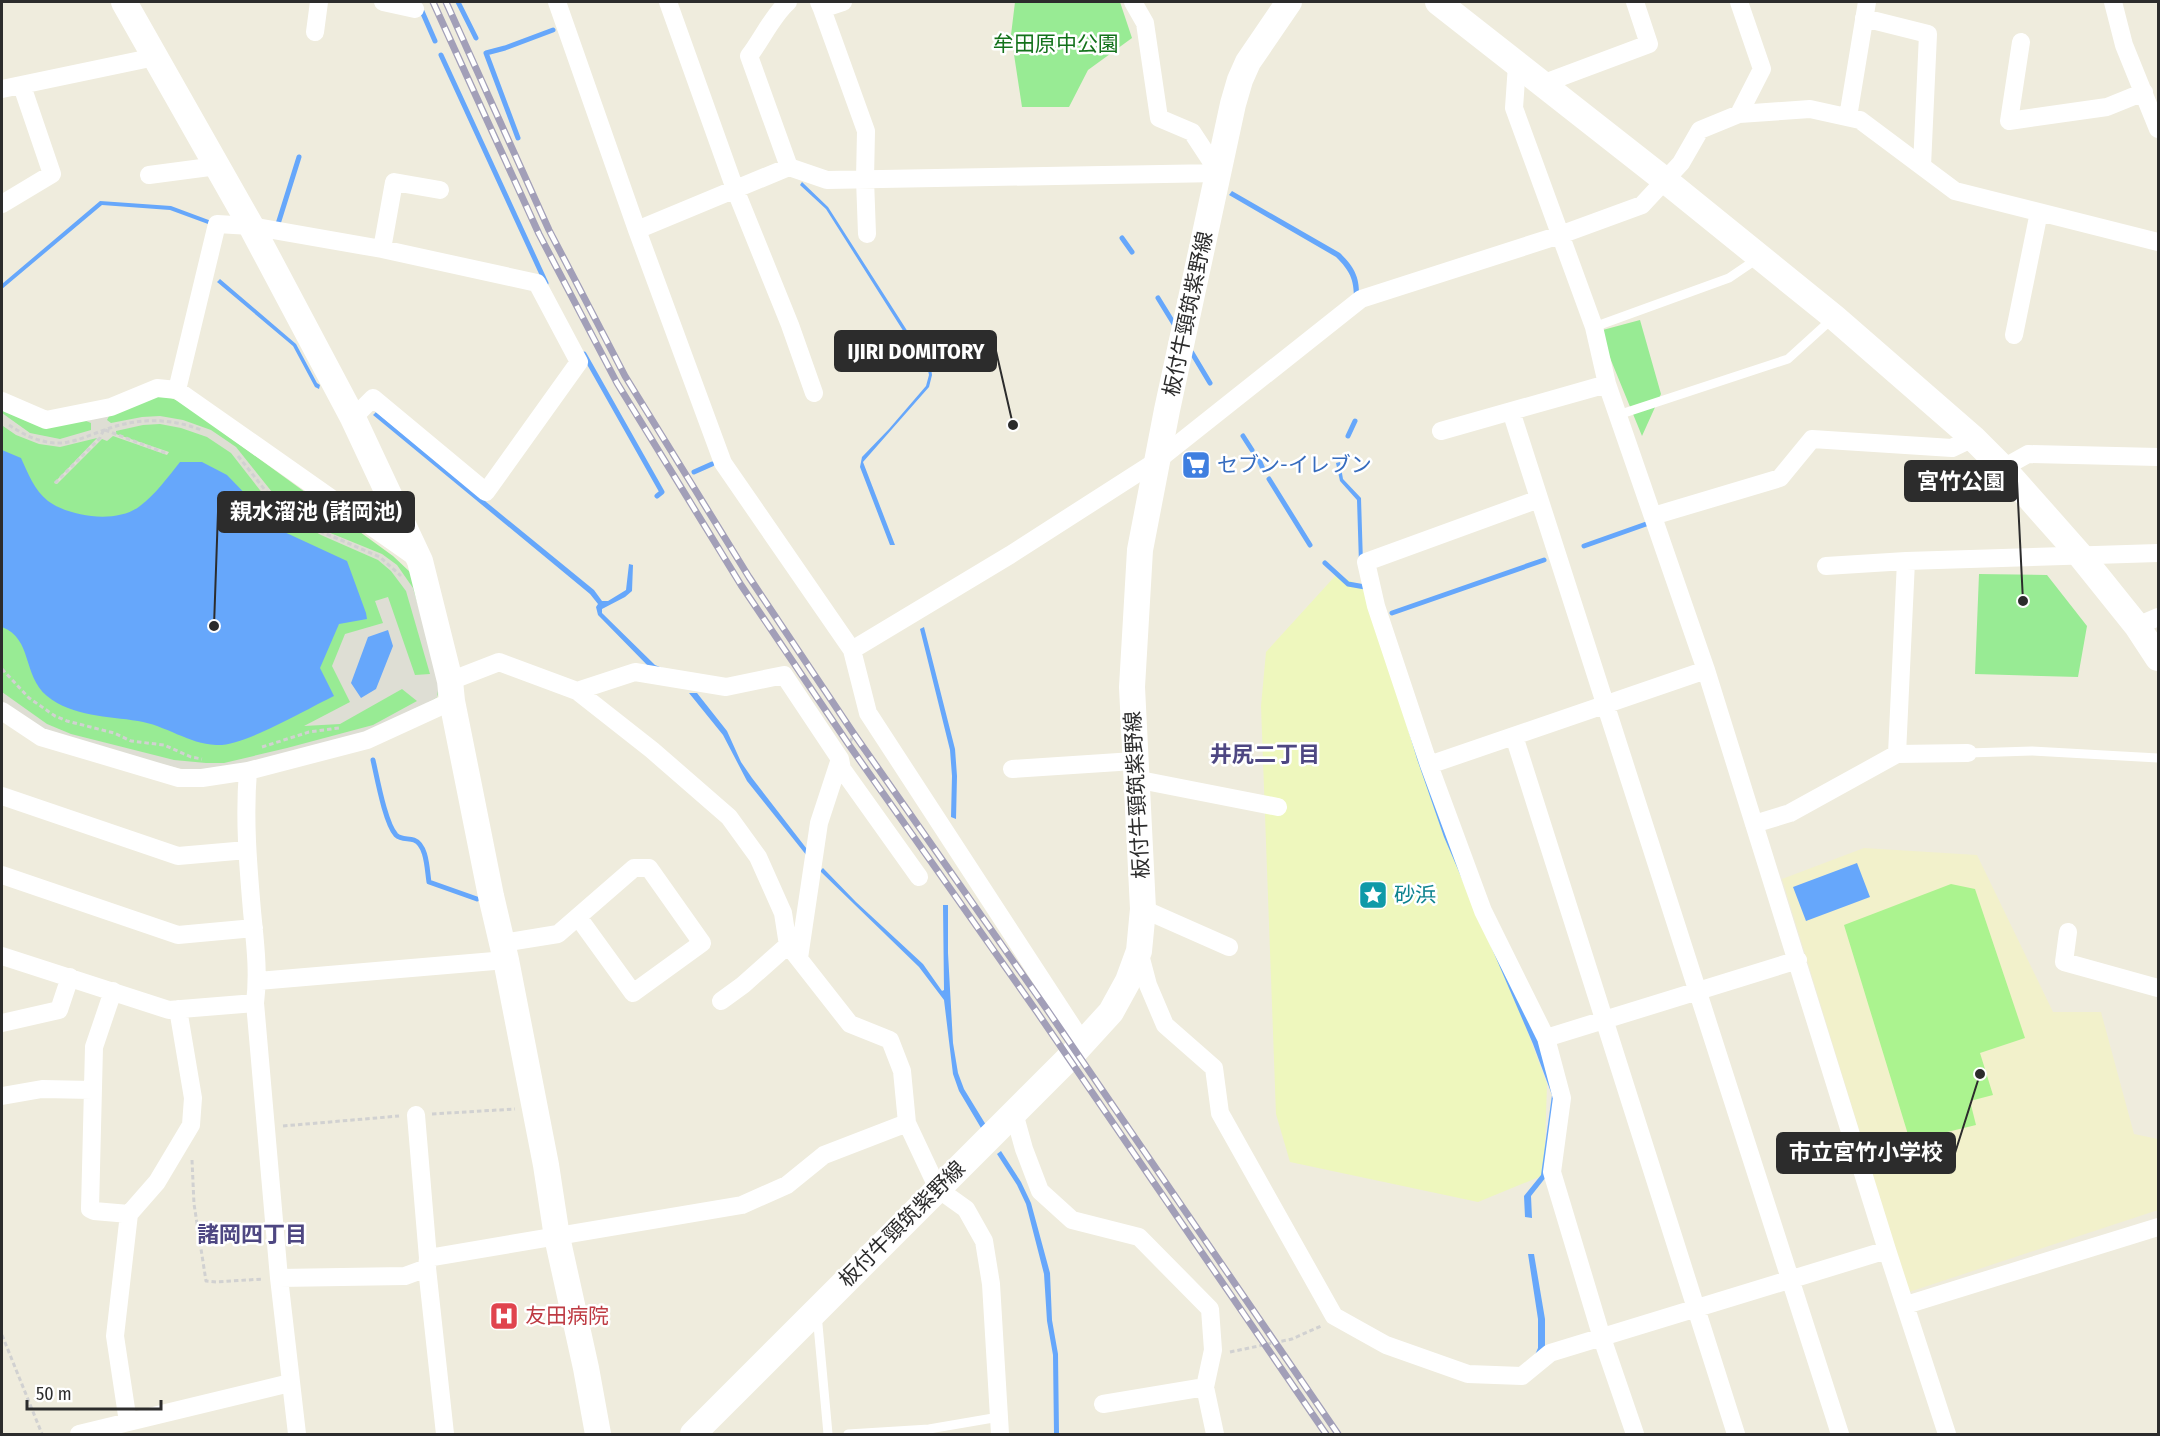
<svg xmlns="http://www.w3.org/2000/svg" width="2160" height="1436" font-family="'Fira Sans Condensed','Noto Sans JP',sans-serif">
	<rect width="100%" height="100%" fill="#efecdd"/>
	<path fill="#f2f1cb" d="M1864,848L1977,855L2053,1012H2101L2134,1134L2158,1139V1210L1909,1292L1782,879Z"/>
	<path fill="#98eb94" d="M1015,2H1120L1132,38L1088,70L1069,107H1022L1011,35Z
		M1640,320L1661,394L1642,436L1599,331Z
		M161,394L181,402L393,556L411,573L440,688L437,697L406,718L223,772L68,741L2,702V407L49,427Z
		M1979,574L2047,575L2087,626L2078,677L1975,674Z"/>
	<path fill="#eef7bd" d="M1337,574L1363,587L1547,1084L1544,1175L1478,1202L1290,1162L1276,1114L1261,706L1266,652Z"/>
	<path fill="#abf38f" d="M1951,884L1975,889L2025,1038L1980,1053L1993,1095L1970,1101L1976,1125L1910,1141L1844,925Z"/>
	<path fill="#deded4" d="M2,413L30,433L60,439L91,430V423L86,421L110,414L107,420L111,423L142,417L160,416L183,420L211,430L236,447L276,497L290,508L323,530L382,554L397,565L413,588L440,679L437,697L424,707L389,725L223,772L190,771L68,741L23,719L2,702V692L47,724L71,734L174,760L206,763H224L287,748L373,725L417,701L402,689L340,724L304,726L350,702L332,666L345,634L383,623L375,601L388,597L415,675L430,674L406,591L391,571L378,560L321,535L286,515L270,503L231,453L207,437L181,428L160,424L143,425L116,431V434L169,452L167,455L113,436L107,441L102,439L57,484L54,483L97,438L60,447L39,444L16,435L3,426L2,424Z"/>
	<path fill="#66a7fb" d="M802,182L828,207L931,368L932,375L929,387L863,462L895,545H890L860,467L862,457L889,429L926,386L929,375L928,370L826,209L800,185Z
		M1232,191L1340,253C1355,268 1360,277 1359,300L1354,299C1354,279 1350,271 1336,257L1229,195Z
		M100,201L171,206L214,222L208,224L170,210L102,205L2,289V284Z
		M220,279L296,344L317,383L320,385L319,389L315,387L293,346L217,282Z
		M376,412L594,590L602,601H608L626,590L629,564L633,565L632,591L625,597L602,609V613L655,665L679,675L651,669L598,615L596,607L598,604L590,594L373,415Z
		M2,450L21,458C28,473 34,490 48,501C70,517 117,524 140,506C155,495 168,477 180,462H202L227,475L280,530L347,561L366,613L367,619L339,624L320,668L334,696C307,709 243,747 216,745C189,744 165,725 138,721C108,716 73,717 47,696C22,675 33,639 2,627Z
		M1340,462L1343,479L1361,498L1363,563L1558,1095L1546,1177L1531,1196L1532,1218L1525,1217L1524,1196L1541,1175L1552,1095L1533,1044L1444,837L1417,759L1359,563L1357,500L1340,481L1336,463Z
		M924,627L955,749L957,776L956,819L951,817L952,776L950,750L920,629Z
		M388,630L393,646L376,689L361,698L351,683L368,637Z
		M689,693H697L727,731L741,762L752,778L810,853L807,856L747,781L723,735Z
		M1857,863L1870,897L1806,921L1793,887Z
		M823,868L856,902L923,964L942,991L944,990L943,905H948V953L953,1043L958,1073L964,1089L986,1125L981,1128L959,1091L953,1074L944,1000L919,967L820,871Z
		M1001,1151L1021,1182L1031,1203L1050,1273L1052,1320L1058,1354L1059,1434H1054L1053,1355L1047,1321L1044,1274L1026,1204L1017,1185L997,1154Z
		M1528,1254H1534L1545,1319V1349L1530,1366L1538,1348V1319Z"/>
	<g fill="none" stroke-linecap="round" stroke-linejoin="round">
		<path stroke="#66a7fb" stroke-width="5" d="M458,2L476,38
			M421,9L435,41
			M441,55L546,283
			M518,138L486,53L505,48L553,30
			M278,224L299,157
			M1122,238L1132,252
			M1158,298L1174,324
			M1192,353L1210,383
			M584,354L662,492L657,496
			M1243,436L1252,450
			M1348,436L1355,421
			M1259,460L1263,469
			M694,472L712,464
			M1269,479L1310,545
			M1584,546L1649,523
			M1325,563L1348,584L1365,587
			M1392,613L1544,560
			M373,760C377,777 385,823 396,835C401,840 408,838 414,840C427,845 427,870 429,882L477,899"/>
		<path stroke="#d1d1d1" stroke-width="3" stroke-dasharray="4.5 3" stroke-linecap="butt" d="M9,425C24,435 42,444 61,443C77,442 94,433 110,428C140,418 172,418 201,430
			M105,430L168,454
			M238,456L273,500L288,512L322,532L380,557L401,576
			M55,483L100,438L104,429
			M2,669L29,698L55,716L67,721L114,733L131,741L164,745L191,757L202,759
			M850,742L857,729
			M262,747L309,732L339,728
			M432,1114L515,1109
			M283,1126L399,1116
			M192,1160L194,1204L206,1281L216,1282L263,1279
			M2,1335L42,1434
			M1230,1352L1292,1339L1321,1326"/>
		<path stroke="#fff" stroke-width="9" d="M1594,327L1729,278L1757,259
			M1618,415L1788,359L1832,319
			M1968,753L2032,751L2158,758
			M817,1314L828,1434
			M848,1434L929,1429L999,1417"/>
		<path stroke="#fff" stroke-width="18" d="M383,2L415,9
			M557,2L637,230L723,463L852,650L868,713L1083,1043
			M668,2L735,189L790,325L814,393
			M788,2C773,15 762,39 749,56L789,167
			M819,2L822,9L843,2
			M2113,2L2124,45L2158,129
			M822,9L866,131L865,179L867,234
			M1864,18L1928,34L1922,166
			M315,32L319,2
			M2021,42L2009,121L2107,107L2144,92
			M1517,65L1514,108L1594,327L1607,384L1706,670L1887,1250L1947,1434
			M1542,84L1649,44L1635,2
			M2,89L155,57
			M1739,114L1762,69L1739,2
			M1848,117L1867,2
			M149,175L217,166
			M2,204L52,174L22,86
			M637,230L789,167L827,180L1219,173L1192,132L1159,118L1145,23L1133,2
			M382,249L394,182L440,190
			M2014,335L2039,212
			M177,390L419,560
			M2,401L46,420L111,407L157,388L177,390L217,224L251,226L382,249L537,283L579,362L486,492L373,398L353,418
			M1511,411L1840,1434
			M1441,431L1607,384
			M2003,468L2028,454L2158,457
			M1539,499L1366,562L1376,606L1429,765L1483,911L1546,1038L1562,1098L1552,1172L1602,1338L1635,1434
			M1653,516L1780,478L1812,439L1952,448L1973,438
			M1826,566L1906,561L2158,553
			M2137,626L2158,617
			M852,650L1010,555L1158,460L1361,299L1560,235L1642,205L1681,163L1700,130L1739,114L1810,109L1860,120L1955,191L2158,242
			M450,681L499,662L577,691L635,672L726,687L784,675L840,759L842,769L919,877
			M577,691L652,750L729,817L758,857L783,913L788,945L850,1024L890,1040L902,1071L907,1123L938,1189L966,1209L984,1241L991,1284L1000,1434
			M2,711L41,737L179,778H202L248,771L367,740L452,701
			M1514,736L1736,1434
			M1897,754L1906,561
			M1429,765L1706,670
			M1012,769L1134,761
			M248,771C244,818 248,864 252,911C255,942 259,972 255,1003L279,1278L297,1434
			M1135,779L1278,807
			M2,796L178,856L247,850
			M1754,824L1790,813L1897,754L1968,753
			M2,875L178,935L254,928
			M1143,909L1229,947
			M2068,932L2064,962L2158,988
			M503,943L558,934L634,868H649L702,943L633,993L578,917
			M1139,951L1148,985L1165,1025L1214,1068L1220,1113L1334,1316L1386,1345L1468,1374L1522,1376L1550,1353L1887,1250
			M2,956L169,1010L255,1003
			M799,958L819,823L840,759
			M258,981L506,960
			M113,991L94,1047L90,1209L94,1211L129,1214L115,1336L128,1422
			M721,1001L743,985L788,945
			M2,1023L59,1010L70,977
			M1546,1038L1798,960
			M2,1096L42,1089L93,1090
			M1014,1113L1024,1149L1040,1191L1072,1220L1139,1237L1210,1309L1213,1350L1205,1387L1215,1434
			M416,1115L428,1258L427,1268L445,1434
			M129,1214L157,1182L191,1125L193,1098L178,1009
			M428,1258L742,1205L787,1185L824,1155L907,1123
			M279,1278L405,1276L427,1268
			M1906,1305L2158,1227
			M1103,1404L1205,1387
			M79,1434L290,1383"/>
		<path stroke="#fff" stroke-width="26" d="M124,2L251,226L353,418L420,561L450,681L452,701L491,896L506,960L546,1165L557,1237L586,1368L598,1434
			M1438,2L1666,181L1834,317L1973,438L2003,468L2080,555L2137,626L2158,658
			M693,1434L1069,1058L1111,1012L1128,981L1139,951L1143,909L1132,687L1140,550L1167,410L1233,104L1240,80L1248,62L1289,2"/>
		<g stroke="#a29fb8" stroke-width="7">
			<path id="rail" d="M433,2L539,234L617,383L741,585L849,745L1037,1012L1326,1434
				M446,2L549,230L625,376L749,577L854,734L1046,1008L1338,1434"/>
		</g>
		<use href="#rail" stroke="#fff" stroke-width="4.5" stroke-dasharray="14" stroke-linecap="butt"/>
	</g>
	<defs>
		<g id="supermarket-square" transform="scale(1.5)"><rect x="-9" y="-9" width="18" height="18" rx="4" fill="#3f7fe0" stroke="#fff"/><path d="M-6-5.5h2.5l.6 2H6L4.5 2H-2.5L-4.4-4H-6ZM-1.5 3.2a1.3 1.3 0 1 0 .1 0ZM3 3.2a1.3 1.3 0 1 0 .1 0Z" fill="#fff"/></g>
		<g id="sight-square" transform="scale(1.5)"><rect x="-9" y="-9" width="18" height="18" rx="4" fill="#0f9aa8" stroke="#fff"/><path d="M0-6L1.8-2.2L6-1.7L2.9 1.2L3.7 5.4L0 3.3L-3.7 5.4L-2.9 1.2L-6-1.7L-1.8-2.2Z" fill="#fff"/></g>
		<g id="hospital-square" transform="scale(1.5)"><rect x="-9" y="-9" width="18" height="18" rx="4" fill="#e0444e" stroke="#fff"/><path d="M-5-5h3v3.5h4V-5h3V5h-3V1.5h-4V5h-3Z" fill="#fff"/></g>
	</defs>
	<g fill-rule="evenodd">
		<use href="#supermarket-square" x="1196" y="465"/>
		<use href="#sight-square" x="1373" y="895"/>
		<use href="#hospital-square" x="504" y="1316"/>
	</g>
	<g text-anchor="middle" stroke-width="5" stroke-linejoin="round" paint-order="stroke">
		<g font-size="21" fill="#13721b" stroke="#fff">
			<text x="1056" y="51">牟田原中公園</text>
		</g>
		<g font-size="21" fill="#2c2c2c" stroke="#fff">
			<text transform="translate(1188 314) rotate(-78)" y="7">板付牛頸筑紫野線</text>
			<text transform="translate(1137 795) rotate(-93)" y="7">板付牛頸筑紫野線</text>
			<text transform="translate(902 1224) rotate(-45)" y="7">板付牛頸筑紫野線</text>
		</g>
		<g font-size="21" fill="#366cbe" stroke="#fff" text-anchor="start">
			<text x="1217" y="472">セブン-イレブン</text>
		</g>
		<g font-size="21" fill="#0d838f" stroke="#fff" text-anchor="start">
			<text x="1394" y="902">砂浜</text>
		</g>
		<g font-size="21" fill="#be3a42" stroke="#fff" text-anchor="start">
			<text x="525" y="1323">友田病院</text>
		</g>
		<g font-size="22" font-weight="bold" fill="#4e4782" stroke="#fff">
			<text x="1265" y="762">井尻二丁目</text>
			<text x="252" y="1242">諸岡四丁目</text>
		</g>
	</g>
	<path fill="none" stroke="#2c2c2c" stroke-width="2" d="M1013 425L996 351M2023 601L2017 481M214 626L218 512M1980 1074L1955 1153"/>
	<g fill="#2c2c2c" stroke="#fff" stroke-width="2">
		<circle cx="1013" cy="425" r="6"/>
		<circle cx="2023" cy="601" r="6"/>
		<circle cx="214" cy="626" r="6"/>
		<circle cx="1980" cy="1074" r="6"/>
	</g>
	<g fill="#2c2c2c" stroke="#2c2c2c" stroke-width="2">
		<rect x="835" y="331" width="161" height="40" rx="6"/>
		<rect x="1905" y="461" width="112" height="40" rx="6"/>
		<rect x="218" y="492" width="196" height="40" rx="6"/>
		<rect x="1777" y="1133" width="178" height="40" rx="6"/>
	</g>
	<g font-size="22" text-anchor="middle" font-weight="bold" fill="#fff">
		<text x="916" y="359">IJIRI DOMITORY</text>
		<text x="1961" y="489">宮竹公園</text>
		<text x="316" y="519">親水溜池 (諸岡池)</text>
		<text x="1866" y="1160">市立宮竹小学校</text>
	</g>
	<rect width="2160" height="1436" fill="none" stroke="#2c2c2c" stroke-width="6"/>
	<path d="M27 1400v9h134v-9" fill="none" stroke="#2c2c2c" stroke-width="3"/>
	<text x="36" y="1400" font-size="18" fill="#2c2c2c" stroke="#ffffff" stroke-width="4.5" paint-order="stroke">50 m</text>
</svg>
